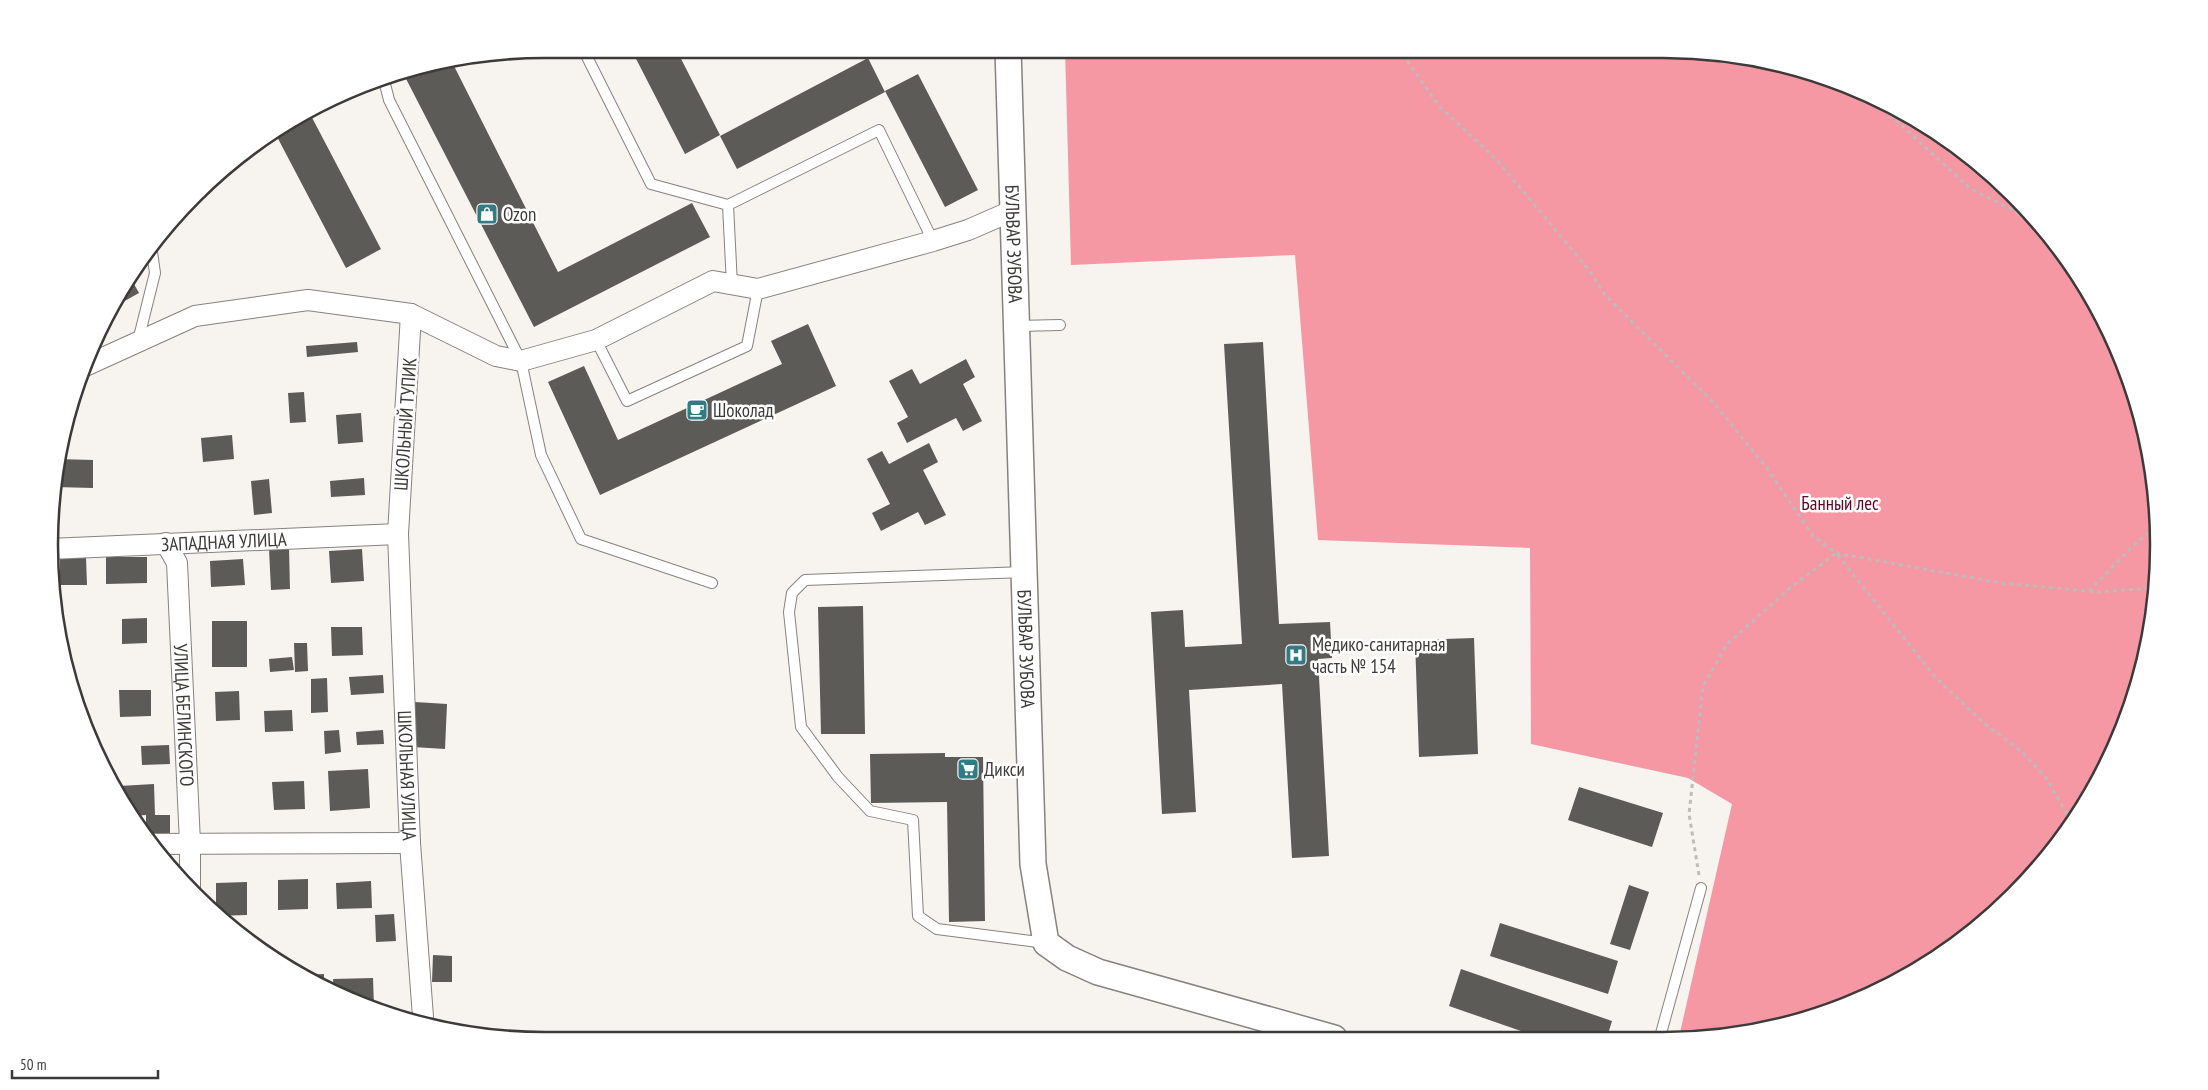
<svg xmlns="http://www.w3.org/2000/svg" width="2208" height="1090" font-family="'PT Sans Narrow',sans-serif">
	<rect width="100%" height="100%" fill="#f7f3ef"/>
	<path fill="#f697a4" d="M1065,49H1663L1760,58L1853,87L1939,133L2014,194L2076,270L2122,355L2150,448L2159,545L2150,642L2121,735L2057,847L1965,939L1853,1004L1728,1037H1679L1732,804L1688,778L1531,744L1530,548L1318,540L1295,255L1071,265Z"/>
	<path fill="#5c5b57" d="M631,49H676L720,135L685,154Z
		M450,58L558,272L692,203L710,237L534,327L402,71Z
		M868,58L885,92L737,169L720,136Z
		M918,74L978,190L945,207L885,91Z
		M308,110L381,249L346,268L274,131Z
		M129,275L139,293L112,308L119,293Z
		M808,324L836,386L600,495L548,382L584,366L618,440L782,364L771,341Z
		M357,342L358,352L307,357L306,346Z
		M1263,342L1279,624L1330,622L1332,658L1318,659L1329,856L1292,858L1282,684L1189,690L1196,812L1162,814L1151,612L1183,610L1185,647L1242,644L1224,344Z
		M966,359L975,377L963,384L982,421L963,431L956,418L907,443L897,423L908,417L889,381L912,369L920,384Z
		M304,392L306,422L290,423L288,393Z
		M361,413L363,442L338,444L336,415Z
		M232,435L234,459L203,462L201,438Z
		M929,443L938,462L923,470L946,515L925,525L918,512L881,531L872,513L890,504L867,459L882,451L889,464Z
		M57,459L93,460V488L55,487Z
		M364,478L365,495L331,497L330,481Z
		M269,479L272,513L254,515L251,481Z
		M289,548L290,589L271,590L269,549Z
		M362,549L364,581L331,583L329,551Z
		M106,557H147V583L106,584Z
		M60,558H86L87,585H60Z
		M243,559L245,585L211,587L210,561Z
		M863,606L865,734H821L818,607Z
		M147,618V643L122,644V619Z
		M212,621H247V667H212Z
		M331,627H362L363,655L332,656Z
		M1474,638L1478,754L1419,757L1415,640Z
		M294,643H307L308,671L295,672Z
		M292,657L294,670L270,672L269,659Z
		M383,675L384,693L351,695L349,677Z
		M327,678L328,712L311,713V679Z
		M119,690H151V716L120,717Z
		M239,691L240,720L216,721L215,692Z
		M415,702L447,704L445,749L413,747Z
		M292,710L293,731L265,732L264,711Z
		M339,730L341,752L325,754L324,731Z
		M383,730L384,744L357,745L356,732Z
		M169,745L170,764L142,765L141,746Z
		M945,753V757H983L985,921L949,922L947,802L871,803L870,754Z
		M368,769L370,808L330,811L328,771Z
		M304,781L305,809L274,810L272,782Z
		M154,784L155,815H170V834H146V815L132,816L120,796L119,786Z
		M1579,787L1663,813L1652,847L1568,820Z
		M308,879V909L278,910V880Z
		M371,881L372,908L337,909L336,883Z
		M247,882V915L216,916V883Z
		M1629,885L1649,892L1630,950L1610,944Z
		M394,914L396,941L376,942L375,915Z
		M1500,923L1618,961L1608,994L1490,956Z
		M433,955L452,956V982H432Z
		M1461,969L1612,1021L1607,1037L1541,1038L1449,1006Z
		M324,974V987L304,976V975Z
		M373,978L374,1007L355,1003L334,992L333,979Z
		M441,1024L471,1025V1034L441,1029Z"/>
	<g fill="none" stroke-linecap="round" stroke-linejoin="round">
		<g stroke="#86827f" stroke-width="12">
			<path id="service" d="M583,49L651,184L728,205
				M383,76L389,100L521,361L541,455L581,539L712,583
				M732,285L728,205L879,130L933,241
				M1017,326L1060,325
				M596,340L627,401L747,346L758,289
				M138,341L155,273L151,245
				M1023,572L805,580L792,593L789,612L801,727L838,777L870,811L913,820L918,916L937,929L1046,943
				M1660,1037L1701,888"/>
		</g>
		<g stroke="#86827f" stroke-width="22">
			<g id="minor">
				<path id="s1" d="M411,314L398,534L410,843L423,1017"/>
				<path d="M83,367L195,316L308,300L411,314L496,356L521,361L596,340L713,281L758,289L933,241L968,230L1014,210"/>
				<path id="s2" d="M166,543L177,563L190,843V889"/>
				<path id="s3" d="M49,549L398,534"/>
				<path d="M150,844L410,843"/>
			</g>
		</g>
		<g stroke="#86827f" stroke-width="28">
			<g id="tertiary">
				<path id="s4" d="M1008,49L1033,864L1046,943L1067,958L1098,972L1334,1038"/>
			</g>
		</g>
		<path stroke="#bfbbb8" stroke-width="3" stroke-dasharray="4 4" stroke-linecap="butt" d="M1396,49L1408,62L1438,105L1496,159L1589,270L1605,295L1713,402L1766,467L1813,536L1836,553L2001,583L2098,592L2155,588
			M1866,93L1971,189L2038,223
			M2089,591L2133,546L2157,526
			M1699,875L1689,814L1703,686L1727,644L1790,588L1836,553L1936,678L1984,723L2021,751L2045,776L2071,821"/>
		<use href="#service" stroke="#fff" stroke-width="10"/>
		<use href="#minor" stroke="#fff" stroke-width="20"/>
		<use href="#tertiary" stroke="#fff" stroke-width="25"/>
	</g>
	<defs>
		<g id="shop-square" transform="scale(1.125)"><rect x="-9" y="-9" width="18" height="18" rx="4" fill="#337b84" stroke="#fff"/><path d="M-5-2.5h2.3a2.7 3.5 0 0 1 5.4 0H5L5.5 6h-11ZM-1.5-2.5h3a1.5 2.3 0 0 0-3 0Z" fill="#fff"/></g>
		<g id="cafe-square" transform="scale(1.125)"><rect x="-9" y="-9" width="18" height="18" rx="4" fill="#337b84" stroke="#fff"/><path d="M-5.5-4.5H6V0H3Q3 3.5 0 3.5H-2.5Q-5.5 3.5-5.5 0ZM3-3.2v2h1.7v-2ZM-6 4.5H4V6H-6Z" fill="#fff"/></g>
		<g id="hospital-square" transform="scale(1.125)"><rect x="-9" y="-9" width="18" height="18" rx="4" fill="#337b84" stroke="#fff"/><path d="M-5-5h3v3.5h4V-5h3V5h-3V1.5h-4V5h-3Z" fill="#fff"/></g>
		<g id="supermarket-square" transform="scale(1.125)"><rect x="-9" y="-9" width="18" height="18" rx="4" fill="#337b84" stroke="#fff"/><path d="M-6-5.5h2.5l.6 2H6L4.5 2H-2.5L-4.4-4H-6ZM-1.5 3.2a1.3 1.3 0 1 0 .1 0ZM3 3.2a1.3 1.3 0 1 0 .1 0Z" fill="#fff"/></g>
	</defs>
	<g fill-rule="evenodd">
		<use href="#shop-square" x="487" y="214"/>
		<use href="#cafe-square" x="697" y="410"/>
		<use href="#hospital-square" x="1296" y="655"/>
		<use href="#supermarket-square" x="968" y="769"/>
	</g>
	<g text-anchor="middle" stroke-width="5" stroke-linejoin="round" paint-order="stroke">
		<g font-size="19" fill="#3d3b39" stroke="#fff" text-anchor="start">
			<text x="503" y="221">Ozon</text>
			<text x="713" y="417">Шоколад</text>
			<text x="1312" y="651">Медико-санитарная<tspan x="1312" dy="22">часть № 154</tspan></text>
			<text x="984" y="776">Дикси</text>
		</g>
		<g font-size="19" fill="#3d3b39" stroke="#fff">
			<text dy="7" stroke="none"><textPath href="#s4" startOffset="195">БУЛЬВАР ЗУБОВА</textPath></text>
			<text transform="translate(405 424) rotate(-86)" y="7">ШКОЛЬНЫЙ ТУПИК</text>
			<text dy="7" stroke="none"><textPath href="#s3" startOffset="175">ЗАПАДНАЯ УЛИЦА</textPath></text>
			<text dy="7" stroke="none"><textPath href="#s4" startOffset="600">БУЛЬВАР ЗУБОВА</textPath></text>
			<text dy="7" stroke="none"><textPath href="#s2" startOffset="175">УЛИЦА БЕЛИНСКОГО</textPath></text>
			<text dy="7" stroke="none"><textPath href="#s1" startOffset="462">ШКОЛЬНАЯ УЛИЦА</textPath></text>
		</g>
		<g font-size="19" fill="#5d0721" stroke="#fff">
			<text x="1840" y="510">Банный лес</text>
		</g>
	</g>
	<path d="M0 0H2208V1090H0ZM545 58H1663A487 487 0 0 1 2150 545V545A487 487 0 0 1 1663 1032H545A487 487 0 0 1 58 545V545A487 487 0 0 1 545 58Z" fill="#fff" fill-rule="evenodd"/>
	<path fill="none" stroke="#3d3b39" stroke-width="2.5" d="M545 58H1663A487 487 0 0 1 2150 545V545A487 487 0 0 1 1663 1032H545A487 487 0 0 1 58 545V545A487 487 0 0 1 545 58Z"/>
	<path d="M12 1070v8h146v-8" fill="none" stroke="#3d3b39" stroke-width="2.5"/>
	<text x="20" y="1070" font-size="15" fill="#3d3b39" stroke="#ffffff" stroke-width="4" paint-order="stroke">50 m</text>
</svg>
